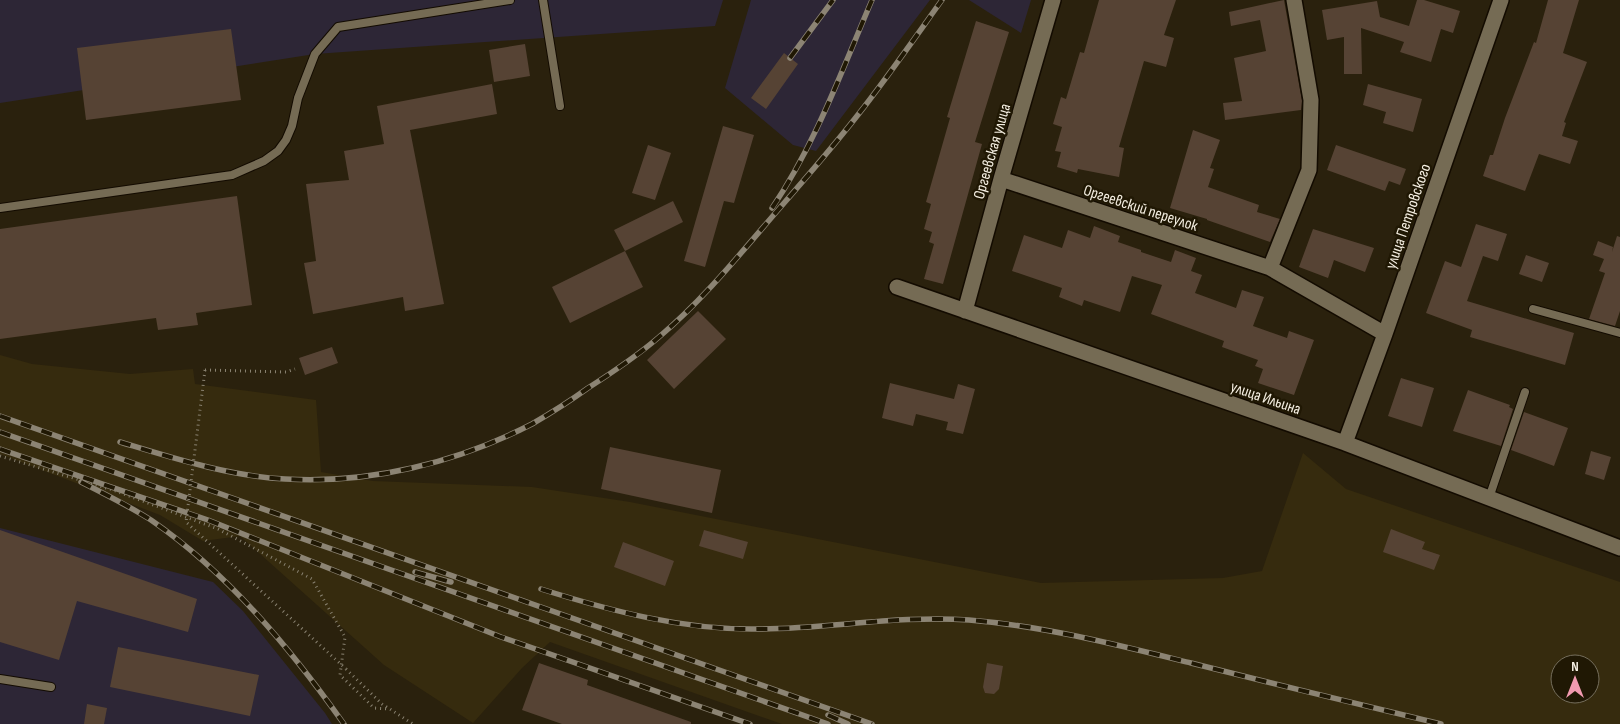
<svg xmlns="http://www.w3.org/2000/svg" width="1620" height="724" font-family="'Sofia Sans Condensed',sans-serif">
	<rect width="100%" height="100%" fill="#2a210d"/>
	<path fill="#2d2636" d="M0,0H723L715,26L315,54L0,103Z
		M751,0H930L816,151L793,145L725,88Z
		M969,0H1031L1021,33Z
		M0,528L213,582L243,611L325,713L332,724H0Z"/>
	<path fill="#362b0e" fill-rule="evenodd" d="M0,355L32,364L130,374L193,369L195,384L316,400L321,472L373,481L532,487L630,502L1041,583L1223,578L1262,571L1303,453L1346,489L1620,582V724H782L550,642L522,668L473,723L384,665L240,536L203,541L160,515L0,454ZM1560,664H1590V694H1560Z"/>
	<path fill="#564334" d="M1099,0H1176L1164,35L1174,38L1166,67L1144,61L1119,147L1124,148L1119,177L1078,169L1077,173L1057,167L1061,152L1055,151L1062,127L1053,124L1061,97L1066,99L1080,52L1084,53Z
		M1284,0L1302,101L1301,110L1225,120L1223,103L1242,101L1234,58L1266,51L1260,20L1231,26L1229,12Z
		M1417,0H1424L1460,11L1453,33L1441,29L1431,62L1400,52L1404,42L1361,28L1362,74H1344V37L1327,40L1322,10L1377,1L1380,17L1409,26Z
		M1548,0H1579L1563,53L1587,62L1564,122L1566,123L1562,136L1578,141L1570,164L1539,154L1525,191L1483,176L1490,155H1493L1505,118L1534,42L1536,43Z
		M976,21L1009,32L975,142L982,144L943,284L924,279L934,244L929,242L932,232L924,229L931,204L926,202L950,118L947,117Z
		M231,29L241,100L86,120L77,48Z
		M525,44L530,76L494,82L489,50Z
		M784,53L798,64L766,109L751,98Z
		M492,84L497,114L410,130L444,304L405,311L403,297L313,314L304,263L316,261L306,184L349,180L344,151L384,144L377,106Z
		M1368,84L1422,99L1413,132L1383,123L1386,112L1363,105Z
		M723,126L754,135L734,203L724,201L705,267L684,261Z
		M1193,130L1220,140L1210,168L1214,169L1208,187L1259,205L1257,212L1280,219L1270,242L1207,220V219L1170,208Z
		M648,145L671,153L655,200L632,193Z
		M1336,145L1406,169L1400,185L1389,181L1385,191L1327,170Z
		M237,196L252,305L196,313L198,325L158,330L156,318L0,339V229Z
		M673,201L683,222L625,251L614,230Z
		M1476,224L1507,234L1498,261L1483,256L1467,301L1574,333L1565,365L1470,337L1472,330L1426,313L1445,261L1461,267Z
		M1094,226L1120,236L1118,242L1141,250V252L1171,262L1175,250L1196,258L1191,271L1202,275L1195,293L1236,308L1242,290L1264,297L1253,326L1287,338L1289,331L1314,340L1294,395L1258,383L1263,369L1255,366L1258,360L1222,347L1224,341L1151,314L1162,285L1132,276L1120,312L1084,300L1082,306L1059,297L1062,288L1012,271L1024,235L1062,248L1068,230L1090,238Z
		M1313,229L1374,248L1365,272L1334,260L1328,278L1299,267Z
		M1617,236L1620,237V311L1615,326L1589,319L1605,273L1599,271L1604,259L1593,255L1598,241L1613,247L1612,252Z
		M625,251L643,287L570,323L552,287Z
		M1526,255L1549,263L1542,282L1519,274Z
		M698,311L726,339L674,389L647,360Z
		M332,347L338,363L305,375L299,358Z
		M1401,378L1434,388L1422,427L1388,416Z
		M890,383L954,399L958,384L975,389L963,434L946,430L948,422L916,414L913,426L882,418Z
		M1468,390L1510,405L1509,407L1513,409L1501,446L1453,431Z
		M1524,412L1568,428L1554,466L1511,450Z
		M610,447L721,470L712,513L601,489Z
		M1591,451L1611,457L1604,480L1585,474Z
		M1391,529L1425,542L1422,549L1440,555L1434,570L1383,552Z
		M0,530L197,599L188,632L77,601L59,660L0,642Z
		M704,530L748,542L743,559L699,546Z
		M623,542L674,561L665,586L614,567Z
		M118,647L259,675L250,716L110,687Z
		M539,663L588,680L587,685L691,722V724H562L522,710Z
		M987,663L1003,666L999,689L994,694L985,693L983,687Z
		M87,704L107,708L104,724H84Z"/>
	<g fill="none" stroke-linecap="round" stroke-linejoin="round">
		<g stroke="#130b00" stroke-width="10">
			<path id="lane" d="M543,0L560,106
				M0,208L232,175L264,161L278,151L286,140L292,126L298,98L315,54L338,27L510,0
				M1533,309L1620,333
				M1489,498L1525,392
				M0,679L51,687"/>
		</g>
		<g stroke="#130b00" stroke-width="18">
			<path id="street" d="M1294,0L1311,100L1309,170L1270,268L1385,334
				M1001,179L1270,268
				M897,287L1345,443L1620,548
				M965,311L1001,179L1053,0
				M1345,443L1385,334L1501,0"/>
		</g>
		<path stroke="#898271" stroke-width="3" stroke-dasharray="1 4" stroke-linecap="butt" d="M205,370L286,372L295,369
			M0,456L113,490L218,529L312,579L345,637L340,675L374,708L390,709
			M346,669L382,704L413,724"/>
		<use href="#lane" stroke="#756b54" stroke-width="8"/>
		<use href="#street" stroke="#756b54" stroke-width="15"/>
		<g stroke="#8c8474" stroke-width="5.5">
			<path id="rail" d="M790,58L833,0
				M772,208C815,145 842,70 872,0
				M0,416L872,724
				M0,432L828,724
				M120,442C173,458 228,476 285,479C370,484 456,463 532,424C551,413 570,401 588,388C613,372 637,356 659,337C703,300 740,254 778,210C805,179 832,148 857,116C887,78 914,39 942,0
				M0,449L208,520L501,637L750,724
				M81,482C105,494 129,506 151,520C228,573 290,648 344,724
				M415,572L451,582
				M541,589C611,611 683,630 757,629C828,629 898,615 969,620C1044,626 1118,645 1191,663C1274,684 1358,704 1441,724
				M828,715L848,724"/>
		</g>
		<use href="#rail" stroke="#201804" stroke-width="4" stroke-dasharray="11" stroke-linecap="butt"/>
		<path stroke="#898271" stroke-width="3" stroke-dasharray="1 4" stroke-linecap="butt" d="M205,370L186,522L346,669"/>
	</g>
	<g text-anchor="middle" stroke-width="5" stroke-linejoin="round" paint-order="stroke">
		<g font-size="16" fill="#f4eee1" stroke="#201804">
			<text transform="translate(991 151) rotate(-74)" y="6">Оргеевская улица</text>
			<text transform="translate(1141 207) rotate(18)" y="6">Оргеевский переулок</text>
			<text transform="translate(1407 216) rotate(-71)" y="6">улица Петровского</text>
			<text transform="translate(1266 397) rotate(19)" y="6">улица Ильина</text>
		</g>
	</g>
	<g transform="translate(1575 679)"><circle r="24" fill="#201804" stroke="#756e5c"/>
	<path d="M0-4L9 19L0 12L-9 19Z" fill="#f29ab0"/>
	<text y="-8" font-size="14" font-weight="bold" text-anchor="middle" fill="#f4eee1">N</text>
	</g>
</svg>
